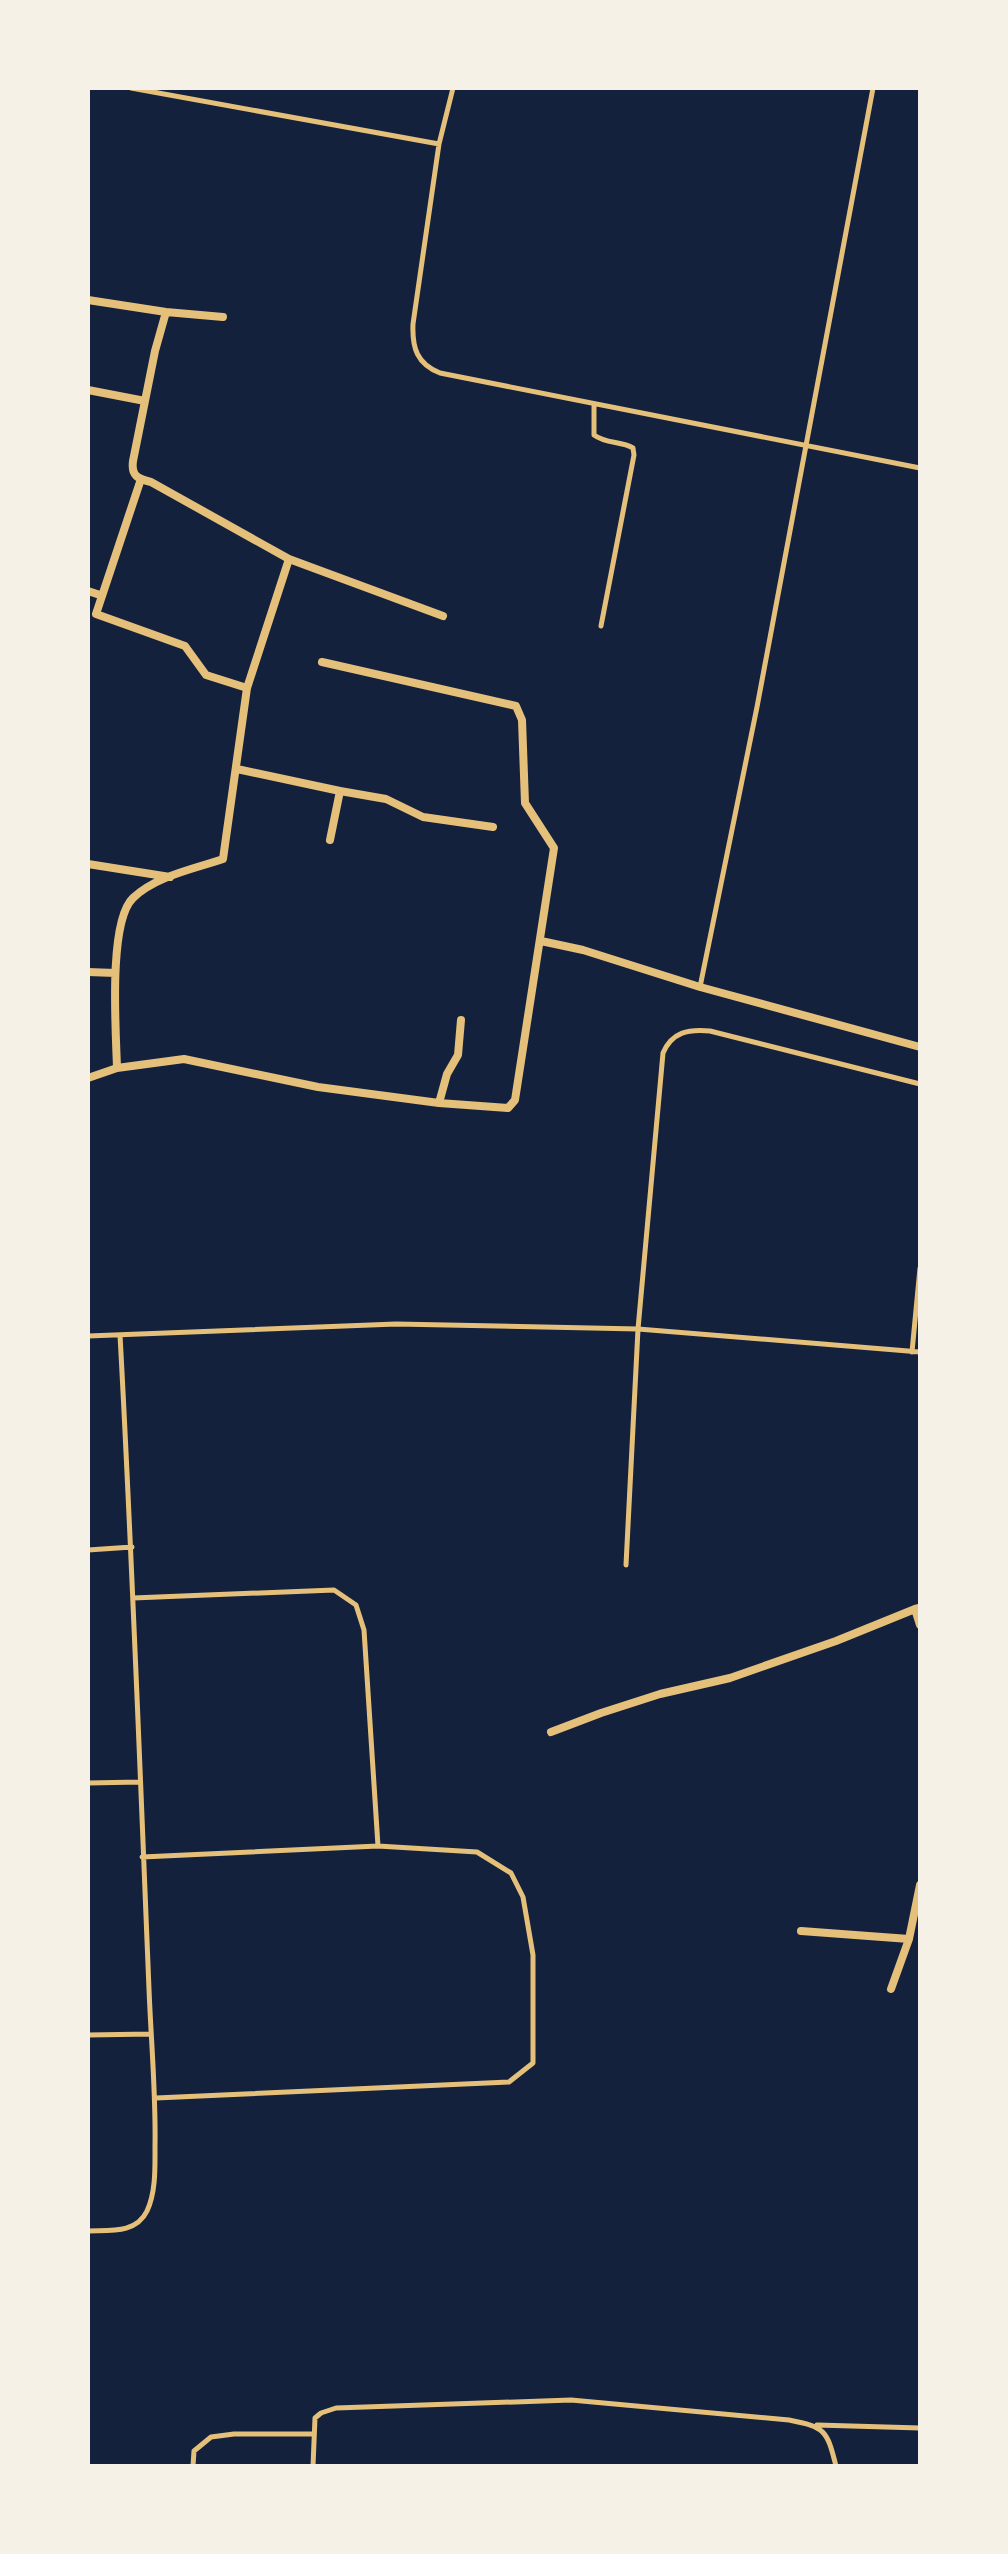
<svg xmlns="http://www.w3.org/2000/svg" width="1008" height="2554" font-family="'Crimson Pro',serif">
	<rect width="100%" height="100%" fill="#14213d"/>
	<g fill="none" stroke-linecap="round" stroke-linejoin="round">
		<path stroke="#e5c07b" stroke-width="5" d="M131,88L439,144
			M453,88L439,144L413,324C412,348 417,364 440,373L920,468
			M594,404V435C606,444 621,441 633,448L634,455L601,626
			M700,987L757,707L873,88
			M88,1336L396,1324L638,1329L920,1352
			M912,1352L920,1268
			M88,1550L132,1547
			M626,1565L638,1329L663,1053C672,1032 688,1029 710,1031L920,1084
			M133,1598L334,1590L356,1605L364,1630L378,1846
			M88,1783L140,1782
			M142,1857L378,1846L477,1852L511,1873L523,1897L533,1955V2063L509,2082L156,2098
			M88,2035L151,2034
			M88,2231C109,2230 136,2234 147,2211C156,2192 155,2167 155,2146C156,2093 151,2041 149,1989C140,1771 132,1553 120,1335
			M817,2425L920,2428
			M193,2466L194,2451L211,2437L234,2434H314
			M313,2466L315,2418L321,2413L336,2408L571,2400L789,2420C825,2427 827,2430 836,2466"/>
		<path stroke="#e5c07b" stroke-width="8" d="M88,300L166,312L223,317
			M166,312L155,351L133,461C131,476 138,479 151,482L289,559L443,616
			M88,390L145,401
			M141,479L96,614L185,646L206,675L247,688
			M88,591L100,595
			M237,769L340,791L330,840
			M340,791L386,799L423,817L493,827
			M88,864L170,877
			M541,941L583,950L700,987L920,1047
			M88,972L115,973
			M117,1068C116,1032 108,922 133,898C156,876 194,869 223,859L247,688L289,559
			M88,1078L117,1068L184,1059L318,1087L439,1103L508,1108L515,1100L554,848L525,803L522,720L516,706L322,662
			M439,1103L447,1074L458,1055L461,1020
			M919,1608L915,1609L920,1625
			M551,1732L601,1713L660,1694L730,1678L836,1641L915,1609
			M801,1931L909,1939
			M891,1989L909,1939L920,1885"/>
	</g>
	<rect width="1008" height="2554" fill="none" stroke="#f6f1e7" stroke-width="180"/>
</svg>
